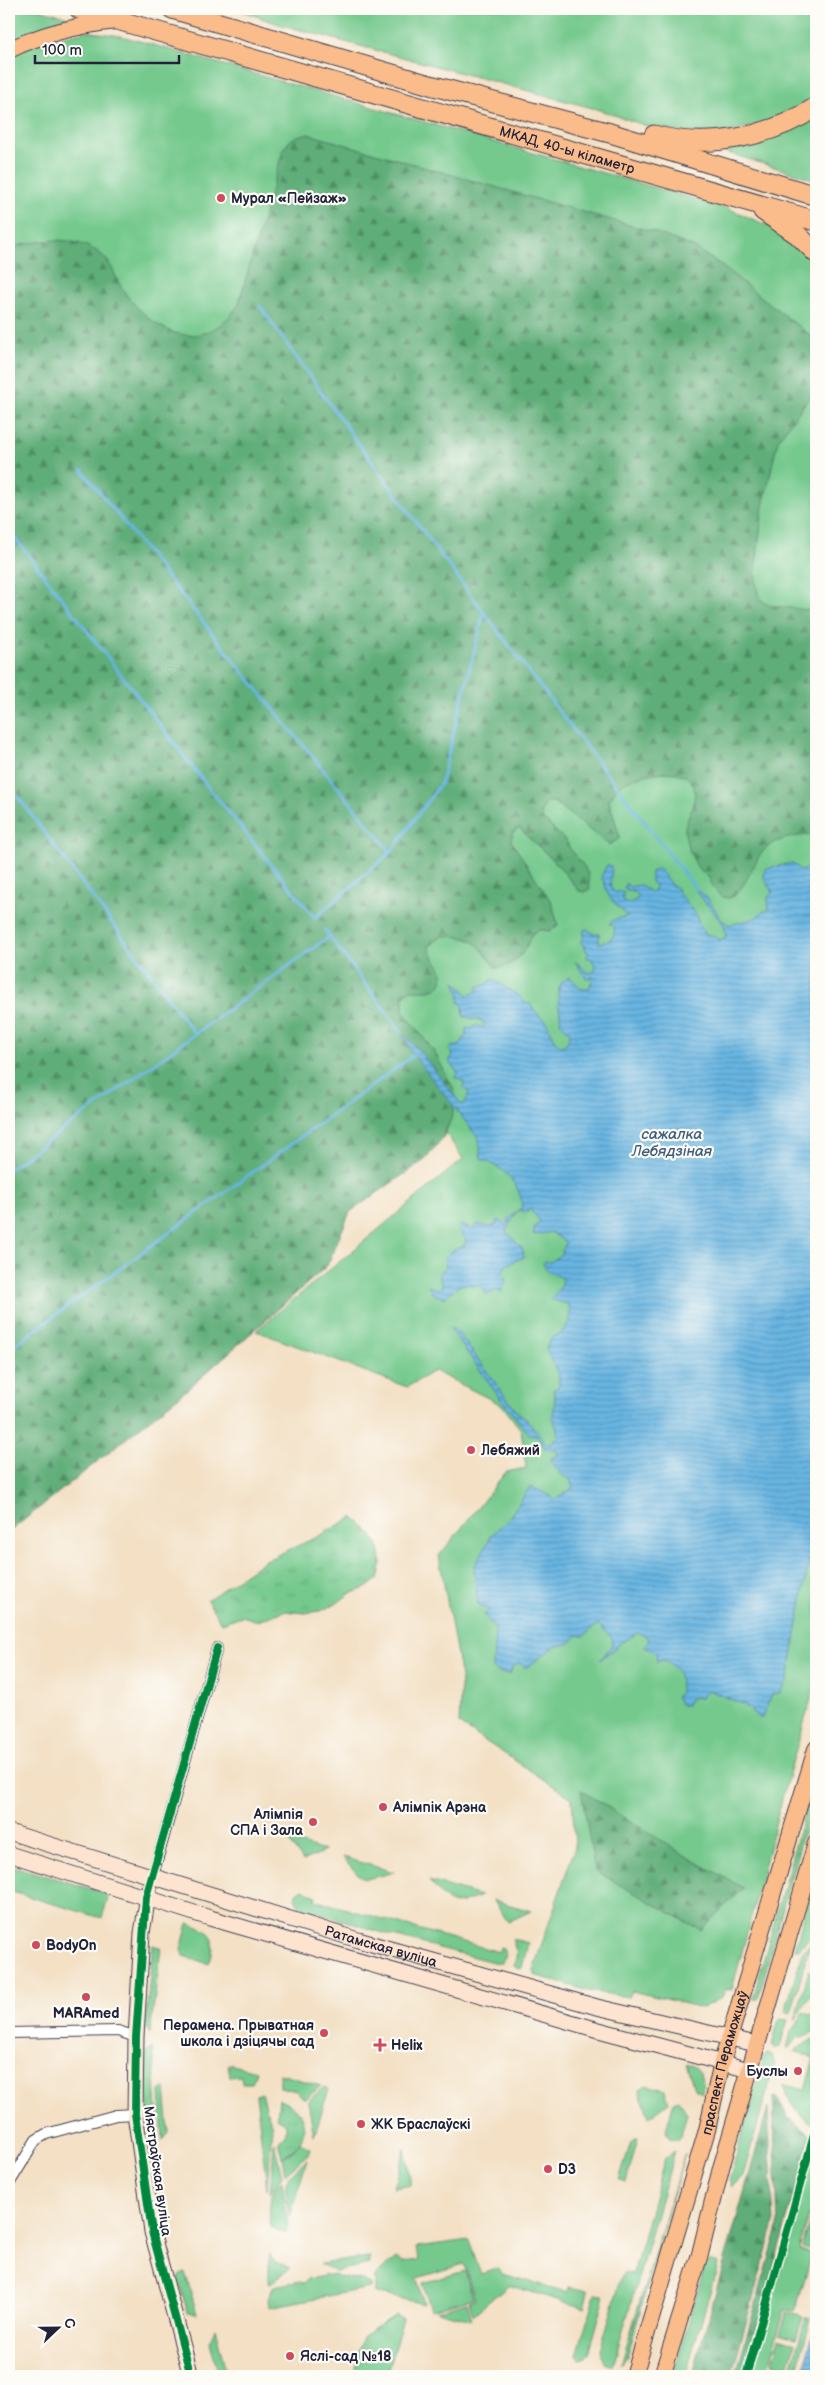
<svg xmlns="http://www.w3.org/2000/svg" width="825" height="2385" font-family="'Balsamiq Sans',sans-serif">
	<defs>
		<pattern id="forest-firs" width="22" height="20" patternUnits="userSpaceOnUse" patternTransform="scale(1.25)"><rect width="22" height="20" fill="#5fad78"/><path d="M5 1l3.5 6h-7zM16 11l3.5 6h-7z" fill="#4e8c64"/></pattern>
		<pattern id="park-tufts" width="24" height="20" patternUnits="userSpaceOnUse" patternTransform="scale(1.25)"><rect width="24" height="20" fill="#74c98d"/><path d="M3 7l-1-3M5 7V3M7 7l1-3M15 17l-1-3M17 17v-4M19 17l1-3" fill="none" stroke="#64ac7b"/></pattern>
		<pattern id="water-rules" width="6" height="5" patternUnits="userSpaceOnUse" patternTransform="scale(1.25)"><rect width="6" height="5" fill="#68b5e2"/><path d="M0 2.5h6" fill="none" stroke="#5593b8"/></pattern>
	</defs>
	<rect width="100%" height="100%" fill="#fdfcf7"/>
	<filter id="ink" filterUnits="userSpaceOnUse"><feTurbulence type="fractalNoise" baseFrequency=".02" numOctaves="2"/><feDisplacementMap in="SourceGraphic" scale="10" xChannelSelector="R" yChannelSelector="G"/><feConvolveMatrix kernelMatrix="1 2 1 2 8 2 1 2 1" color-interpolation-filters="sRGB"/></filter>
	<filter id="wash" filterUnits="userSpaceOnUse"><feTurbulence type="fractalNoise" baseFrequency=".0096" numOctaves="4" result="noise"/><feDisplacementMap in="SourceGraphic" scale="20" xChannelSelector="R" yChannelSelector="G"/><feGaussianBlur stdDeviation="1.12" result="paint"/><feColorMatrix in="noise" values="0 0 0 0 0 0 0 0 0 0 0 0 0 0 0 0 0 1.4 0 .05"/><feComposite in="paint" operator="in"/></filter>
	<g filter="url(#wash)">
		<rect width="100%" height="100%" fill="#f3e0c5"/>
		<path fill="#74c98d" stroke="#4b7664" d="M9,9H38L80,20L9,43Z
			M237,9H816V100L779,119L720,135L659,130L596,109L278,24Z
			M86,31L122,36L730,209L784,233L816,259V1682L784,1791L732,1990L726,1989L722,1997L702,2008L632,1991L629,1997L589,1991L534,1975L533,1970L575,1847L572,1798L459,1724L461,1678L439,1556L506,1472L526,1468L521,1430L502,1405L434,1371L407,1387L256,1331L463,1159L318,941L9,971V56L35,43Z
			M816,114V180L725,152L724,147Z
			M816,1770V1786L758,1999H753Z
			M288,1840L325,1851L303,1861Z
			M343,1857L394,1872C362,1881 364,1883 343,1857Z
			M9,1865L109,1894L102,1918L9,1891Z
			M816,1868V1924L813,1934L799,1949H795Z
			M429,1881L481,1896C448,1909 453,1907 429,1881Z
			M303,1889L316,1896L315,1900L499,1952L500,1948L503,1949L506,1956L501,1963H497L393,1936L300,1907L295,1898L296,1894Z
			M493,1900L531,1911L508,1922Z
			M188,1923C214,1932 218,1936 209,1964L183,1956L181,1950Z
			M512,1939L528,1943L522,1968L520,1969L514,1965L517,1954Z
			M810,1944L791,2013L785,2011L803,1951Z
			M153,1945L161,1948L150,2034L145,2027Z
			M809,1970L816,1974V1987L795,2020Z
			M804,2012L816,2016V2031L799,2038L787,2049L791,2032Z
			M779,2019L788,2020L780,2046L776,2049L772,2045Z
			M816,2037V2109L812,2123C795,2114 789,2103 784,2085L805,2090L814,2058L794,2051Z
			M153,2049L159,2142L156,2143L150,2138L145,2058L147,2051Z
			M767,2054L772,2056L775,2064L743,2176L732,2187L729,2181L763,2059Z
			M686,2063C701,2068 705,2078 702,2092L694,2088Z
			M228,2064L256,2071L252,2083H242L241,2076L230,2077Z
			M280,2074L321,2086L307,2098H303L296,2091L280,2087Z
			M647,2085L665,2090L669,2102L649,2117L639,2089Z
			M324,2087L329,2089L314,2136L308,2101Z
			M165,2088L169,2133L163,2140L160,2092Z
			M262,2093L272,2127L267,2189L256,2095Z
			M678,2100L687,2113L681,2135L676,2141L670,2139L666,2130L674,2102Z
			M636,2138H638L626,2183L619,2180L631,2142Z
			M816,2141V2190L799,2250L812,2254L795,2312L785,2309L765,2376H749Z
			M274,2142L282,2176L270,2193Z
			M300,2143L310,2148L308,2154L285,2174L282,2157L290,2154Z
			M405,2149L411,2185L394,2188Z
			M675,2151L613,2365L605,2362L600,2350L623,2272L633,2274L665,2158Z
			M685,2153L627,2357L621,2364Z
			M307,2160L290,2216C285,2181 279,2183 307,2160Z
			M282,2181L288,2223L286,2234L271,2227C268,2212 268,2191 282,2181Z
			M816,2201V2239L813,2251L802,2248Z
			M469,2240L481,2274L499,2268L502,2274L567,2292L569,2287L588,2291L584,2308L508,2285L473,2315L469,2301L475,2299L464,2264L417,2278L424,2304L375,2293V2276L397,2258L404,2262L419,2260L417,2247Z
			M269,2254L275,2261L291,2268L269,2284Z
			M370,2257V2264L335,2271L320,2264Z
			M711,2260L718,2263L716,2272L685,2376H673L705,2265Z
			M465,2271L473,2298L431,2310L423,2283Z
			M185,2272L197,2314L188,2313L178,2281L180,2274Z
			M334,2274C346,2281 355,2277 370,2284V2288L269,2307L268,2299L274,2286L300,2281L304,2283L308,2279Z
			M595,2293L603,2294L604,2300L589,2353L585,2358L580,2359L577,2355Z
			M467,2302L472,2320L437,2311Z
			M787,2312L803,2317L796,2339L780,2334Z
			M396,2315L403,2319L386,2376H353L363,2336Z
			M806,2317L811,2318L795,2376H789Z
			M215,2328L227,2376H219L210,2342Z
			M779,2339L795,2344L788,2367L772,2362Z"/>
		<path fill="url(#forest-firs)" stroke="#40685a" d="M308,134L654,232L693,247L718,263L816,340V388L778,440L763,506L755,574L758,594L762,601L769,605L816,611V836C800,834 779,838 766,848C754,858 742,899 728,898C717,898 713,886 709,878C706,873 701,872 698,868C692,858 684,840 685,828C687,814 699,800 693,784C684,764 638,774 623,783C617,786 613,795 609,800L620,838L609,845L554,802H548L541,811L542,818L566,841L572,852L584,866L588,874L590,889L584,892L579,891L558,865L519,828L513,832L511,841L552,903L558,925L551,931L540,930L533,933C525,951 517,966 496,968C475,941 477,937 442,936L429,947C431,957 440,964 442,972C447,992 424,991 411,990L404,996L403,1011L435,1053L454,1090L453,1114L444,1136L426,1159L350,1212L327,1266L189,1388L9,1532V248C39,240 70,234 98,252C113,262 115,279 125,293C148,323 185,352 222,323C228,319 233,312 238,306L283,150C290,139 295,135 308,134Z
			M581,1790L681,1853L743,1888L701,1930L595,1871Z
			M777,2097L788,2117L811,2135L743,2376H735L778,2227L773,2098Z
			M768,2108L774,2224L731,2376H692Z"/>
		<path fill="url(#park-tufts)" stroke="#4b7664" d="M353,1517C374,1533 387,1552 378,1579L366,1588L349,1594L336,1604L320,1611L305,1613L284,1611L258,1621L242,1616L221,1623L207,1600L264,1561L319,1536Z
			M279,2099C311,2109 312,2144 282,2157L278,2141L286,2133V2124L277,2118Z"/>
		<path fill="url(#water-rules)" stroke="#456c8e" d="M816,861V1541L812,1543L788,1679L780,1693L772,1694L762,1718H759L746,1706L709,1690L701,1698L690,1699L687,1705H681L675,1697L680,1693C680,1673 680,1670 663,1660L657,1662L656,1653L645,1647L649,1640L646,1636L638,1633L622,1642L600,1660L612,1645V1638L598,1624L583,1636L577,1635L569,1644L555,1646L526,1668L520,1663L513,1666L510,1674L497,1672L493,1668L495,1629L484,1615L489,1610L478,1604L474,1571L475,1565L492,1535L509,1518L529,1488L531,1487L551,1496L554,1500L573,1488L570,1479L562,1475L551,1462L552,1457L558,1456L557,1451L546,1449L538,1437L530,1435L502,1401L449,1327L456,1330L517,1412L528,1421L547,1444H551L553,1440L559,1437L553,1416L555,1399L553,1390L559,1386V1376L546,1348L552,1337L561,1334L570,1321V1306L565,1303L551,1300L562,1285L563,1278L548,1272L543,1264L545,1261L551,1262L561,1254L566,1242L551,1232L534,1235V1228L540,1221L530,1209L526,1213L521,1210L516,1213L506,1231L523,1250L524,1257L506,1265L502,1275L506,1279L501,1292L497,1289L492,1293L486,1294L481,1286L464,1284L456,1287L445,1298L433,1294L428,1286L440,1289L442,1286L439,1274L446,1267L444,1259L452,1251L465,1245L466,1240L459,1230L461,1225L473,1230L477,1224L489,1227L496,1225L497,1221L499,1220L506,1226L509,1219L522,1207C521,1183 502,1166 481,1159L479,1139L412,1053L402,1033L418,1049L461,1104H465L469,1092L463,1087L464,1082L456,1078L458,1073L449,1061L453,1055L450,1050L453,1046L458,1047L466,1035V1028L471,1029L477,1025L482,1028L485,1024L480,1020L464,1017L463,1006L459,1002L460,995L455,981L468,995L478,991L477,987L488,984L492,979L522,998L524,1003L530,1004L542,1019H545L556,1042L561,1046L565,1045L570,1036L569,1031L560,1023C562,1007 550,985 570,977L581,989H589L593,977L586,978L575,961L588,973L594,972L596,968L592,959L587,958L588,953L581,942L584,937V930L587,929L594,934L599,933V943C609,942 617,937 614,926L609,924L615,919L628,916C620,909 611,902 607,892C605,886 605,882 601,877L607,865L611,866C614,876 606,884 614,892H624L622,898L624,902L630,903L637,899V895L634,892L628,891L624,887L626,883L629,887L640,885L650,892L654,890L655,885L651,882V872L659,868L671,885L677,888L678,892L698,917V921L705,934L715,936L719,940L726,937L724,925L696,891C712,894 715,920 730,925C740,921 756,921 762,912L769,910L768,897L773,892L764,878L765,869L792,863L802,871Z
			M816,2324V2376H801Z"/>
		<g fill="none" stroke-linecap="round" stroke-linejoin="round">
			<path stroke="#68b5e2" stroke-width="3" d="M260,306C400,505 548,698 697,890
				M82,470L235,662L391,852
				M9,530L208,787L315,918L391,852L441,783L484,612
				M9,785L195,1034
				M325,930L402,1033
				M9,1169L330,936
				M9,1349L414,1055"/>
		</g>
	</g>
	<g filter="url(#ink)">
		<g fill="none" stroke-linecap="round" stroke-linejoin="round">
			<g stroke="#413e50" stroke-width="12">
				<path id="street" d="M153,1875L217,1648
					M9,2033L118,2031L136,2037
					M9,2184L36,2140L46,2134L116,2115L135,2114"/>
			</g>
			<g stroke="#413e50" stroke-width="17">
				<g id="secondary">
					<path id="s1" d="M9,1832L358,1940L597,2007L756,2044"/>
					<path d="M9,1854L210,1918L595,2029L749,2070"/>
					<path d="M149,1889L142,1933L136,2037L135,2114L152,2232L191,2376"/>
				</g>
			</g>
			<g stroke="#413e50" stroke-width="18">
				<g id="primary">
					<path d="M9,50C43,33 79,25 117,21"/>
					<path id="s2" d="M634,2376L707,2130L722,2062L816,1749"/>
					<path d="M662,2376L700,2254L721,2168L816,1843"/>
				</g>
			</g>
			<g stroke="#413e50" stroke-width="21">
				<g id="highway">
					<path id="s3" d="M79,9L816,221"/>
					<path d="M172,9L430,85L610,133L816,196"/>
					<path d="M654,135C707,150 771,137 816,107"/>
					<path d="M763,211L798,235L816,253"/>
				</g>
			</g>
			<use href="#street" stroke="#fff" stroke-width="10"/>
			<use href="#secondary" stroke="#fde4d0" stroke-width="15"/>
			<use href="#primary" stroke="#f9bc8a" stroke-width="16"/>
			<use href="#highway" stroke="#f9bc8a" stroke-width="19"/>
			<g stroke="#fdfcf7" stroke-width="11">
				<path id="cycleway" d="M191,2376L152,2232L135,2114L136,2037L146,1897L217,1648
					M746,2376L816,2128"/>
			</g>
			<use href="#cycleway" stroke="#00873e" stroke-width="8"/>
		</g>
	</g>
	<g fill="#d1495b" stroke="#fdfcf7" stroke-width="2">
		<circle cx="221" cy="198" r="5"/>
		<circle cx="471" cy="1450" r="5"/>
		<circle cx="383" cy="1807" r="5"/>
		<circle cx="313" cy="1822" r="5"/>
		<circle cx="36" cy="1945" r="5"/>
		<circle cx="86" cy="1997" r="5"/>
		<circle cx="324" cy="2033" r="5"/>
		<path d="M377.5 2037.5h5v5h5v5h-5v5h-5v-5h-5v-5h5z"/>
		<circle cx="798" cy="2071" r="5"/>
		<circle cx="361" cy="2124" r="5"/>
		<circle cx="548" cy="2169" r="5"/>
		<circle cx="290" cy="2356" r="5"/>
	</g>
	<g text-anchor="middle" stroke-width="4.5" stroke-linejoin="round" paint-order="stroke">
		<g font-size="14" fill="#22223b" stroke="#fdfcf7">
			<text dy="5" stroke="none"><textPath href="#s3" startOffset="508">МКАД, 40-ы кіламетр</textPath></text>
			<text dy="5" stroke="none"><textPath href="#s1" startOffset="389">Ратамская вуліца</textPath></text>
			<text dy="5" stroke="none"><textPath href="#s2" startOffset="326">праспект Пераможцаў</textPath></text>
			<text transform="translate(158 2171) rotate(82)" y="5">Мястраўская вуліца</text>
		</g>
		<g font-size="14" font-weight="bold" fill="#22223b" stroke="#fdfcf7" text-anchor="start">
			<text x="231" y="203">Мурал «Пейзаж»</text>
			<text x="481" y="1455">Лебяжий</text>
			<text x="393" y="1812">Алімпік Арэна</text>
			<text x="303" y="1819" text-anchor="end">Алімпія<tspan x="303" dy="16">СПА і Зала</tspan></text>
			<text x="46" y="1950">BodyOn</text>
			<text x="86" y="2018" text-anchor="middle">MARAmed</text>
			<text x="314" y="2030" text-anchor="end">Перамена. Прыватная<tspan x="314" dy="16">школа і дзіцячы сад</tspan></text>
			<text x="391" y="2050">Helix</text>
			<text x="788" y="2076" text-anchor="end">Буслы</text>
			<text x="371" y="2129">ЖК Браслаўскі</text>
			<text x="558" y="2174">D3</text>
			<text x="300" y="2361">Яслі-сад №18</text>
		</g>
		<g font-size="15" font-style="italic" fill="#3e5d7e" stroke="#fdfcf7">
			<text x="672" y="1139">сажалка<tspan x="672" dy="17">Лебядзіная</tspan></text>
		</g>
	</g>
	<rect width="825" height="2385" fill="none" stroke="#fdfcf7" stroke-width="30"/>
	<g transform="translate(58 2328) rotate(68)" stroke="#fdfcf7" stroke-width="4" paint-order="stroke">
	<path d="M0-4L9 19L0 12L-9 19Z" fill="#22223b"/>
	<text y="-8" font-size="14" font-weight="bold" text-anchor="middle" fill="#22223b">С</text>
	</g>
	<path d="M35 55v8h144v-8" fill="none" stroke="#22223b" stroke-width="2.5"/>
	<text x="42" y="55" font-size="15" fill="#22223b" stroke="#fdfcf7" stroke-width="4" paint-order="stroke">100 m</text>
</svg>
